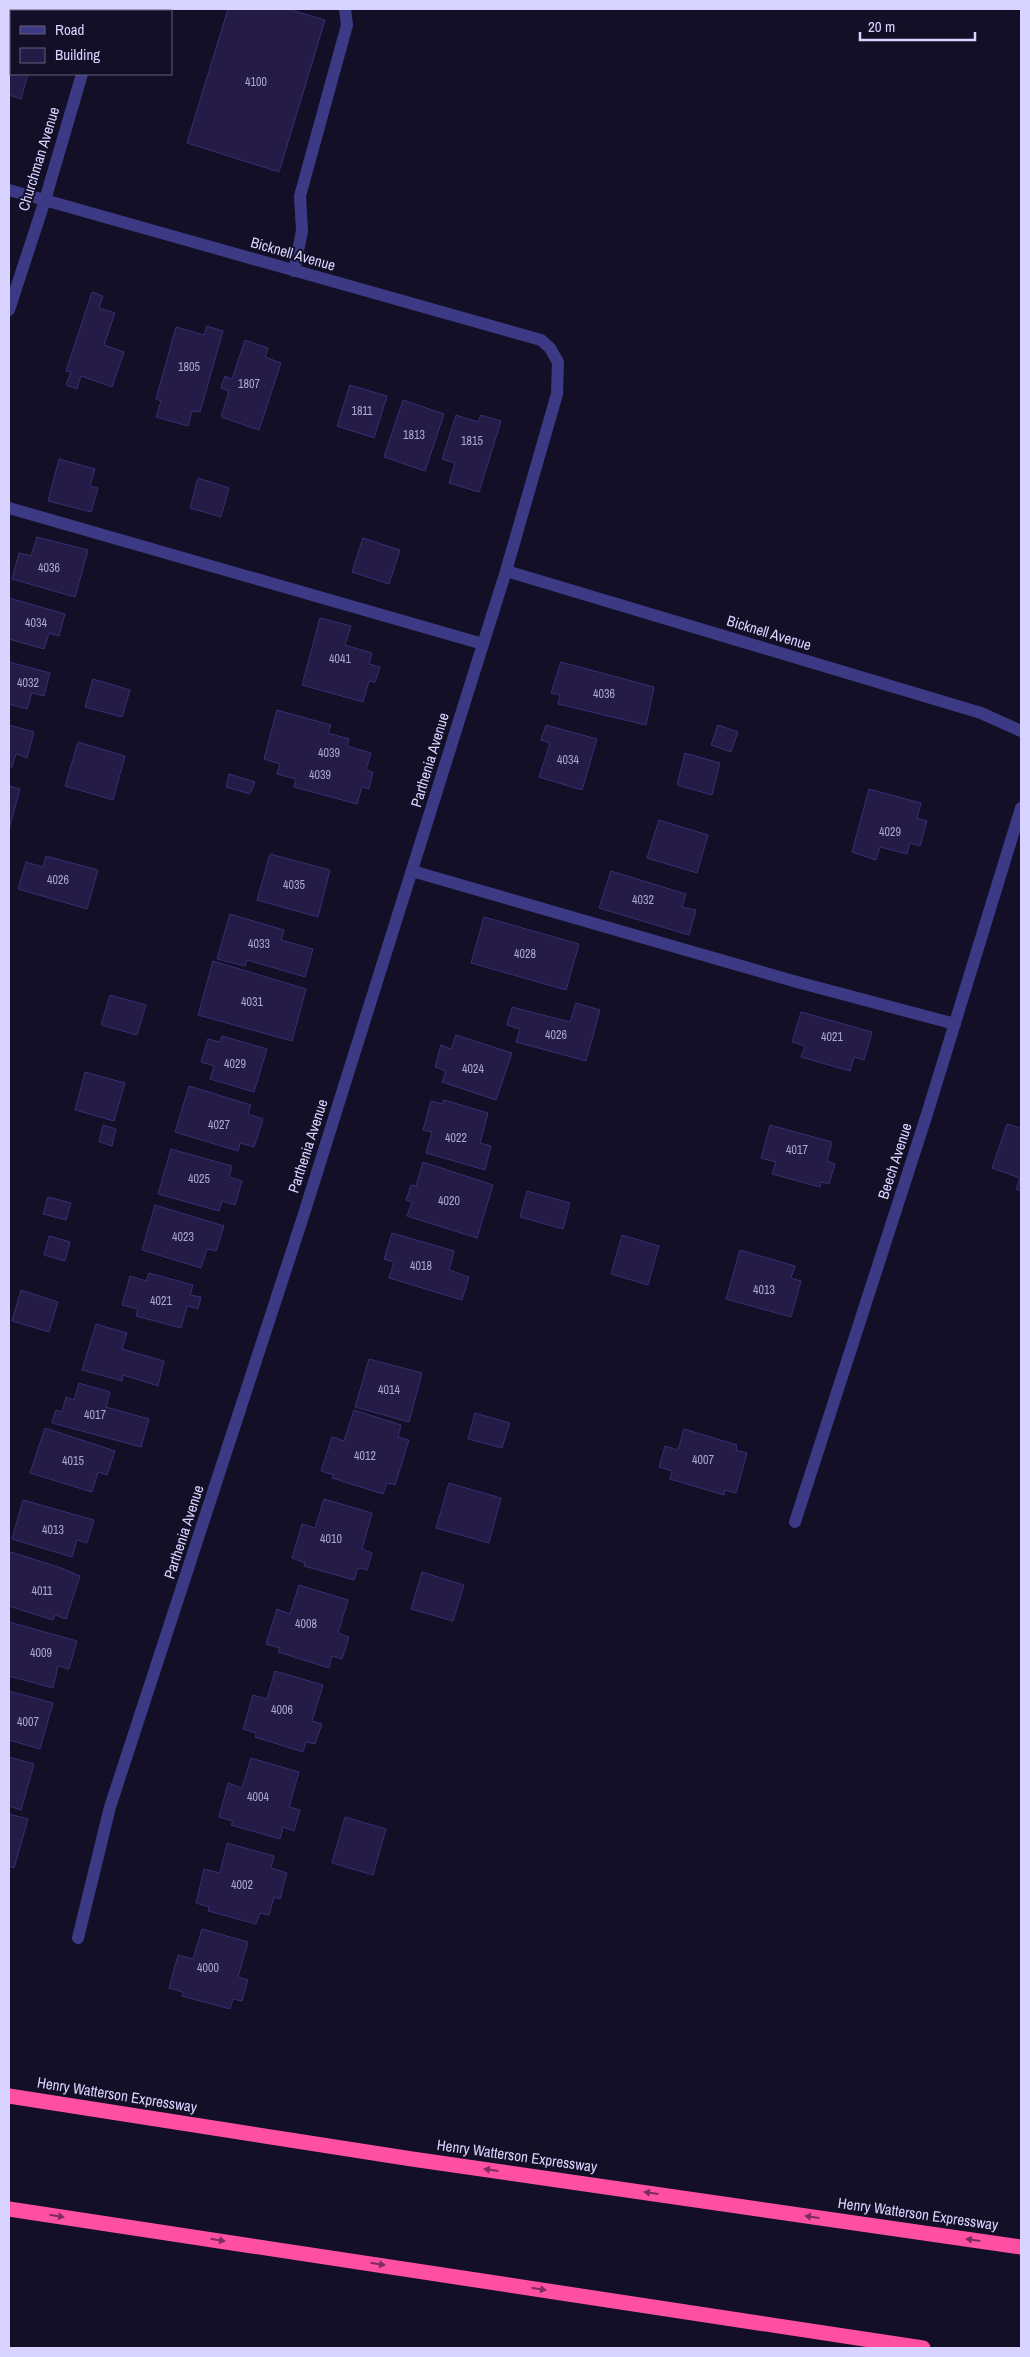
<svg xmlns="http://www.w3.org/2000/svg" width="1030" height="2357" font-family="'Archivo Narrow',sans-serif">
	<rect width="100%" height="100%" fill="#130f26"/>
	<path fill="#241b47" stroke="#3b2d73" d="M9,9H46V11H11V19L9,18Z
		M228,9H288L325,20L279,172L187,143Z
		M11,24V74H28L21,99L9,95V32Z
		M92,292L103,296L99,308L115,313L104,345L124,352L112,387L81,376L77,389L66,385L71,372L66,371Z
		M207,326L223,331L200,412L192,411L188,426L156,417L161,401L156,399L176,327L204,335Z
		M245,340L268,348L265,357L281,363L259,430L221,417L229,391L221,388L225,376L232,379Z
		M350,385L387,396L374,438L337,426Z
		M403,400L444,414L425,471L384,457Z
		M456,415L478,422L481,415L501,421L479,492L449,483L455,463L442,459Z
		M59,459L95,469L90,486L98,488L91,512L48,501Z
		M198,478L229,488L221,517L190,508Z
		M37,537L88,550L75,597L12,579L19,553L31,556Z
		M363,538L400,550L389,584L352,572Z
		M9,598L65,614L59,636L49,633L44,649L9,639Z
		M320,618L351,626L345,645L372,653L369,664L380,667L375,682L369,681L363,702L302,685Z
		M9,662L50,673L44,696L32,693L27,709L9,704Z
		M561,662L654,687L646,725L558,704L560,695L551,693Z
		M93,679L130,690L122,717L85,707Z
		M277,710L331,725L328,733L349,739L347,746L371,753L366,770L373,772L369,789L362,787L357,804L294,787L296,779L277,774L280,764L264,759Z
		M9,725L34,732L27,758L16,754L12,767H9Z
		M546,725L597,739L582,790L539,777L550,743L541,740Z
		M718,725L738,732L731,752L711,745Z
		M78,742L125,756L113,800L65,786Z
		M685,753L720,763L712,795L677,785Z
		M229,774L255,782L250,794L226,787Z
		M9,786L20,789L9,829Z
		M869,789L921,803L917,818L927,821L920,846L910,843L907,854L880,847L876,860L852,852Z
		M659,820L708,835L697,873L647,858Z
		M270,854L330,870L318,917L257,900Z
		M46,856L98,870L87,909L18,889L26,862L43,867Z
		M611,871L686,894L682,907L696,910L689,935L599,908Z
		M230,914L284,930L281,940L313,949L305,977L247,960L245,966L217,959Z
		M484,917L579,944L566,990L471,963Z
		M213,961L306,989L292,1041L198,1015Z
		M110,995L146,1005L137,1035L101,1025Z
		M576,1003L600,1010L586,1061L516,1042L520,1029L507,1025L512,1007L570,1022Z
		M801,1012L872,1032L864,1060L854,1057L850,1071L801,1057L805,1046L792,1042Z
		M456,1035L512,1053L496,1100L442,1082L446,1071L435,1067L441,1045L451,1049Z
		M222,1036L267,1049L254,1092L210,1079L214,1066L201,1062L208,1039L220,1042Z
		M85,1072L125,1083L114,1121L75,1110Z
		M189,1086L251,1105L248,1114L263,1119L254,1147L240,1143L238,1151L175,1132Z
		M444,1100L488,1113L480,1143L491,1146L485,1170L426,1153L432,1132L423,1130L431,1101L442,1104Z
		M1007,1124L1021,1128V1191L1016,1189L1020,1178L992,1168Z
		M103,1125L116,1129L112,1146L99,1142Z
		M770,1125L832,1142L827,1161L835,1164L829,1184L821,1182L820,1187L772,1174L776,1162L761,1158Z
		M171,1149L232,1166L229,1177L242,1181L235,1205L222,1201L219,1211L158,1194Z
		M423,1162L493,1185L477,1238L407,1216L412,1202L406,1200L411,1185L416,1186Z
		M527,1191L570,1203L563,1229L520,1217Z
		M48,1197L71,1203L66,1220L43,1214Z
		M155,1205L224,1226L216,1251L207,1249L201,1268L142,1250Z
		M392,1233L454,1251L449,1270L469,1277L462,1300L389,1278L394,1262L384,1259Z
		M622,1235L659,1246L648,1285L611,1274Z
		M49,1236L70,1242L65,1261L44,1255Z
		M740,1250L795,1266L791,1278L801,1281L791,1317L726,1299Z
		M149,1273L193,1285L190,1295L201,1297L198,1309L187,1306L181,1328L136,1316L138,1309L122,1305L130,1276L146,1281Z
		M21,1290L58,1302L49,1332L12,1321Z
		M96,1324L127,1333L122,1349L164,1361L158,1386L123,1375L122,1381L82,1370Z
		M369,1359L422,1373L409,1422L355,1407Z
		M79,1383L110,1392L106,1407L149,1419L141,1447L52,1423L56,1410L62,1412L66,1397L74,1400Z
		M354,1410L401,1425L398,1437L409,1440L395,1485L387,1483L383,1494L332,1478L334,1475L321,1471L332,1437L344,1441Z
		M475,1413L510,1423L502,1448L468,1439Z
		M45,1428L115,1451L107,1475L98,1472L92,1492L30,1473Z
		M684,1429L737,1445L736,1450L747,1453L736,1493L725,1490L724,1495L670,1479L672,1471L659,1467L665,1446L678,1450Z
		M449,1483L501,1498L489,1543L436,1528Z
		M324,1499L372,1513L362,1549L372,1553L367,1570L358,1568L354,1580L304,1566L305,1563L292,1558L302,1524L315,1528Z
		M23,1500L94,1520L87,1543L77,1540L72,1557L12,1539Z
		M11,1552L61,1568L80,1576L66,1619L55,1615L53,1620L9,1606V1559Z
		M422,1572L464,1585L453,1621L411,1609Z
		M299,1585L348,1600L338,1633L349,1637L342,1659L332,1656L329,1668L278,1652L280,1648L266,1644L277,1609L290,1614Z
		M9,1622L77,1641L69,1669L58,1666L53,1688L9,1676Z
		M275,1671L323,1685L312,1721L322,1724L315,1744L306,1742L303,1752L255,1737L256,1733L243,1729L253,1695L267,1699Z
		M9,1691L53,1703L40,1749L9,1740Z
		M9,1757L34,1764L21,1810L9,1806Z
		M251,1758L299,1772L289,1807L300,1810L294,1831L283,1827L280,1839L231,1825L233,1821L219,1817L228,1783L242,1788Z
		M9,1814L28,1819L14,1868L9,1866Z
		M345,1817L386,1829L373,1875L332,1863Z
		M227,1843L274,1856L271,1868L287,1873L280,1899L274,1897L269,1915L260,1913L256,1924L208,1911L209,1907L196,1903L204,1869L220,1873Z
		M202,1929L248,1942L238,1977L248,1980L242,2001L233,1999L230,2009L182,1996L183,1992L169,1988L178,1955L193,1959Z"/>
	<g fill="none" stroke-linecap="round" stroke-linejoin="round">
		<path stroke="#3d3a85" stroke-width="12" d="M294,271L302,231L300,196L347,25L345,9
			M9,508L483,644"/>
		<path stroke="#3d3a85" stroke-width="12" d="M101,11L102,9
			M9,190L541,340L550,348L558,362L557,394L506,571L302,1220L110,1807L78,1938
			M9,310L45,200L82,74
			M506,571L981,713L1021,731
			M412,871L797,982L955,1024
			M795,1522L927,1114L1021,808"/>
		<path stroke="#ff4fa3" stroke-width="15" d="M9,2096L412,2159L1021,2247
			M9,2209L923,2348"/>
	</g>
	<defs><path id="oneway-solid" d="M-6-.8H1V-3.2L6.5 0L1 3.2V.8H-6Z" transform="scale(1.25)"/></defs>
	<g fill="#7d2c5e">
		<use href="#oneway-solid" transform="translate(491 2170) rotate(-172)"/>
		<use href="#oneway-solid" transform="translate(651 2193) rotate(-172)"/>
		<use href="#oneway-solid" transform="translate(57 2216) rotate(9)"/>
		<use href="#oneway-solid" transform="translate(812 2217) rotate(-172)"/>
		<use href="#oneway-solid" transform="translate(218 2240) rotate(9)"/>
		<use href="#oneway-solid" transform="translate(973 2240) rotate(-172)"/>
		<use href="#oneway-solid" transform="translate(378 2264) rotate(9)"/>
		<use href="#oneway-solid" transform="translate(539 2289) rotate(9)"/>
	</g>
	<g text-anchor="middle" stroke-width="4" stroke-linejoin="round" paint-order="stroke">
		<g font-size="12" fill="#aca6d1">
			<text x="256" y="86">4100</text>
			<text x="189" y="371">1805</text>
			<text x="249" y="388">1807</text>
			<text x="362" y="415">1811</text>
			<text x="414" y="439">1813</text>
			<text x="472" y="445">1815</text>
			<text x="49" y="572">4036</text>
			<text x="36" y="627">4034</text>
			<text x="340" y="663">4041</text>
			<text x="28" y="687">4032</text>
			<text x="604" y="698">4036</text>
			<text x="329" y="757">4039</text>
			<text x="568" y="764">4034</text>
			<text x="320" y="779">4039</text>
			<text x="890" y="836">4029</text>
			<text x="58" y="884">4026</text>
			<text x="294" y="889">4035</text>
			<text x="643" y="904">4032</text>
			<text x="259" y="948">4033</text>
			<text x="525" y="958">4028</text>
			<text x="252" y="1006">4031</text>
			<text x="556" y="1039">4026</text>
			<text x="832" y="1041">4021</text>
			<text x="235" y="1068">4029</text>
			<text x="473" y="1073">4024</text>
			<text x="219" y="1129">4027</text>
			<text x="456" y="1142">4022</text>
			<text x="797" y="1154">4017</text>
			<text x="199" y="1183">4025</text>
			<text x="449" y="1205">4020</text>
			<text x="183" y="1241">4023</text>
			<text x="421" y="1270">4018</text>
			<text x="764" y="1294">4013</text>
			<text x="161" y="1305">4021</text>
			<text x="389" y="1394">4014</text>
			<text x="95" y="1419">4017</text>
			<text x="365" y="1460">4012</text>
			<text x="703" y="1464">4007</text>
			<text x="73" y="1465">4015</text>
			<text x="53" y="1534">4013</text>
			<text x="331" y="1543">4010</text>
			<text x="42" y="1595">4011</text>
			<text x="306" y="1628">4008</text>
			<text x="41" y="1657">4009</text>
			<text x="282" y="1714">4006</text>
			<text x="28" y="1726">4007</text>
			<text x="258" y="1801">4004</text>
			<text x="242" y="1889">4002</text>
			<text x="208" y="1972">4000</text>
		</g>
		<g font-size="15" fill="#d9d4ff" stroke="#130f26">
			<text transform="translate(39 159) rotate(-73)" y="5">Churchman Avenue</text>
			<text transform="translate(293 254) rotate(16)" y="5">Bicknell Avenue</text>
			<text transform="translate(769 633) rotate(17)" y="5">Bicknell Avenue</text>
			<text transform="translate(430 760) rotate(-73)" y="5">Parthenia Avenue</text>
			<text transform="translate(308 1146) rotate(-72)" y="5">Parthenia Avenue</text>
			<text transform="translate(895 1161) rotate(-72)" y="5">Beech Avenue</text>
			<text transform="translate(184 1532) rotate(-72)" y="5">Parthenia Avenue</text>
			<text transform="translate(117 2095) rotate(9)" y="5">Henry Watterson Expressway</text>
			<text transform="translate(517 2156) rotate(8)" y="5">Henry Watterson Expressway</text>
			<text transform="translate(918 2214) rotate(8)" y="5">Henry Watterson Expressway</text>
		</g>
	</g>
	<rect width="1030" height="2357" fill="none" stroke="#d9d4ff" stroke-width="20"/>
	<rect x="10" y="10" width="162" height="65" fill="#130f26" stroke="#625e7d"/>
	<rect x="20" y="26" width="25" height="8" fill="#3d3a85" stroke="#625e7d"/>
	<text x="55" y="35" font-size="15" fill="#d9d4ff">Road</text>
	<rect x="20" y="48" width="25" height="15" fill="#241b47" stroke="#625e7d"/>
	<text x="55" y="60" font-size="15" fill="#d9d4ff">Building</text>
	<path d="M860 32v8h115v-8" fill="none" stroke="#d9d4ff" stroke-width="2.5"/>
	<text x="868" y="32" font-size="15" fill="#d9d4ff" stroke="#130f26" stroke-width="4" paint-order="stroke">20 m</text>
</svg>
